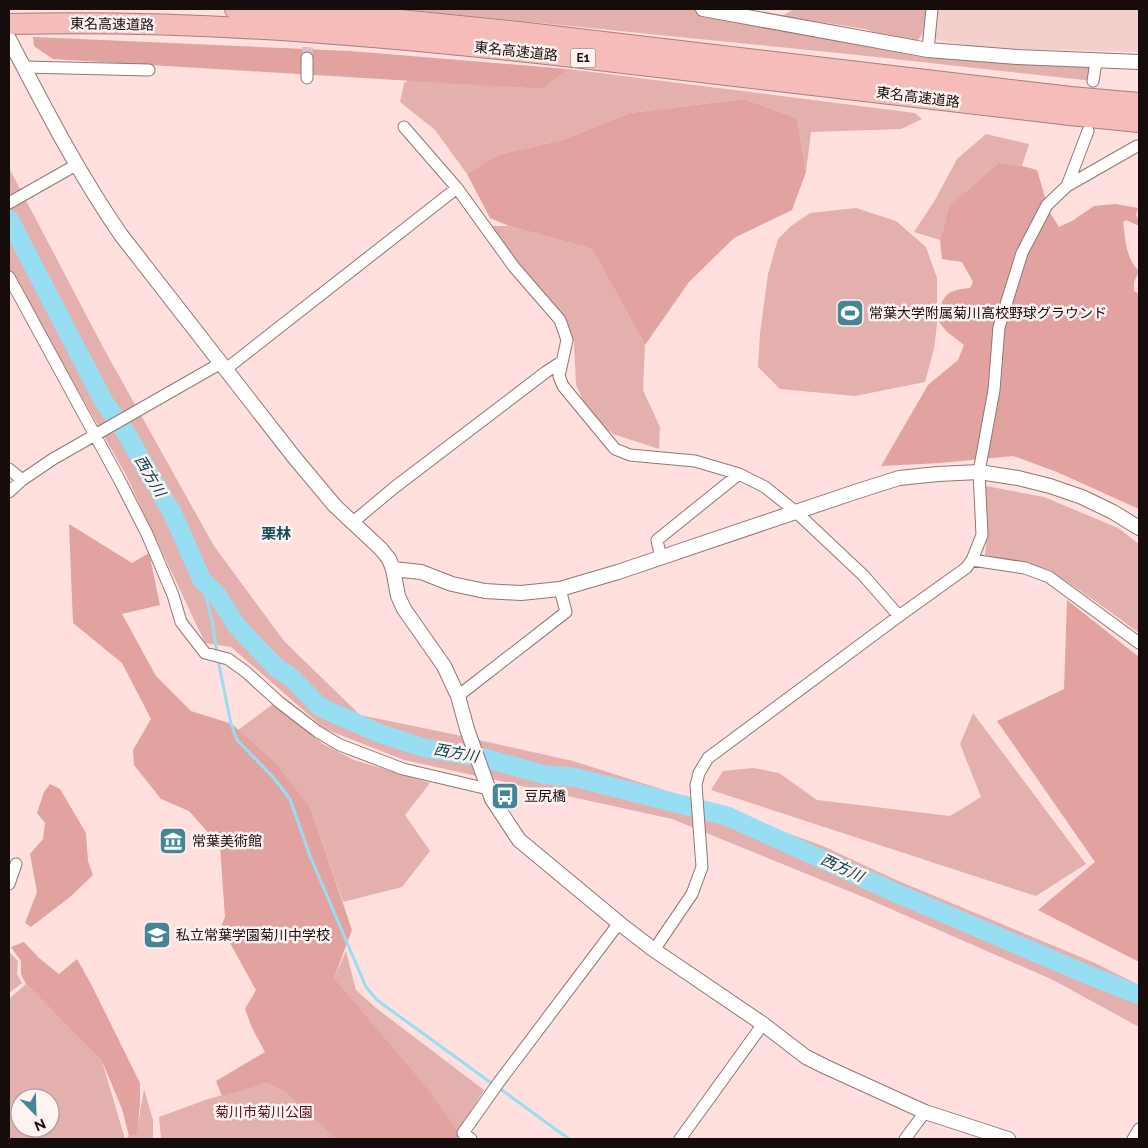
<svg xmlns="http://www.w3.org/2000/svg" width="1148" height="1148" font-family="Raleway,'Noto Sans JP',sans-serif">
	<rect width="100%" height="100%" fill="#ffe0df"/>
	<path fill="#f4cfcc" d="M802,9H1139V52L983,48L798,16Z"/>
	<path fill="#e4b0ad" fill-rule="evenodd" d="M400,9H695L875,40L902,42L865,29L782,16L794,9H931V16L916,44L1096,62L1093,81L858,55Z
		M568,69L915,113L922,119L901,129L811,132L806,172L797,118L744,99L629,113L565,139L498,155L467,174L435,130L400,102L404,83L409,80L543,89Z
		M986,134L1029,144L1022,166L1003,164L949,207L940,240L914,232L935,200L957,159Z
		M9,168L104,349L214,546L284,641L360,715L457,735L573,761L705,803L823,846L894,879L1095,963L1139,985V1027L1053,980L868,899L672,819L404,760L325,729L231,647L205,643L126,475L9,268Z
		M856,208L896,221L926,247L937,278V324L934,349L925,382L855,396L780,389L758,367L760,333L768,274L778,239L791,226L810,213Z
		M490,226H509L592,249L645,345L643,390L660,427L659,449L613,434L589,414L576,385L574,342L560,311L515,261Z
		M986,486L1044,497L1118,528L1139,544V633L1105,608L1050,570L985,555L987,532Z
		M273,704L323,744L354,760L430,783L405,815L430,851L402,887L343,902L311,809L234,733Z
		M973,713L1086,864L1036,896L711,790L723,771L753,768L779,773L817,800L950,816L981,797L960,744Z
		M346,951L356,990L376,1008L484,1090L458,1131L334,978Z
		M9,952L18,961L17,974L22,983L9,993Z
		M26,984L102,1061L125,1139H9V999ZM20,1098H50V1128H20Z
		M267,1083L285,1092L336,1139H161L159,1117L208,1099Z
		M144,1089L153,1120V1139H126L138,1124Z"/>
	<path fill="#e1a2a0" d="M33,37L350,51L568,69L543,89L53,59L34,46Z
		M744,99L797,118L806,172L792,210L734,238L689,282L645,345L592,249L509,226L490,218L467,174L498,155L565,139L629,113Z
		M999,163L1022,166L1037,170L1049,211L1059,227L1072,221L1094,206L1115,204L1138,208L1136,215L1139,221V226L1126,220L1123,222C1126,241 1125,257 1139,271L1134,282V291L1139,294V509L1057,472L1013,456L940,463L881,466L928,385L958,360L964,345L947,332L939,322C941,297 944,290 970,288L973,282L962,262L942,259L940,240L949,207Z
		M69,524L132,563L149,553L160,605L122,614L156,676L191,711L232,724L276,764L311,809L352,930L334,978L425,1086L458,1131V1139H336L285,1092L267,1083L222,1096L216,1081L265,1052L252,1028L245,1009L256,990L221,927L225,917L220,846L189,811L161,799L134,765L133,750L151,719L122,663L73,623Z
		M1067,600L1139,657V962L1038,910L1095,862L997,721L1064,689Z
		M50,784L60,789L86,833L88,861L93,875L70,897L31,927L25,923L37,892L30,854L43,839L45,823L37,813L44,792Z
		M24,942L39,958L59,974L77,959L91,984L140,1083V1104L137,1133L129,1136L122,1109L102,1061L26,984L21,974V961L11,947Z"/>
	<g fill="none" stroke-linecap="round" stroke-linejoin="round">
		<path stroke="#98def2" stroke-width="3" d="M202,580L212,621L217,653
			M218,660L231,724L237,740L273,777L290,799L310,856L366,987L377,1000L494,1085
			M499,1088L569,1139"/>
		<path stroke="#98def2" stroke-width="19" d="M9,219L104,402L125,431L155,484C162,492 164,503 171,510L202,580L218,596L236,625L248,638L277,668L292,678L320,707L381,734L425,748L484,758L546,775L573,777L727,816L894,892L1086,974L1139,995"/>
		<path stroke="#dcc0bf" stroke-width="11" stroke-dasharray="11 5.5" stroke-linecap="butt" d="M307,58L309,28"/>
		<g stroke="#917675" stroke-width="13">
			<path id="minor" d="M928,50L932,9
				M307,58V78
				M24,67L149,70
				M1093,81L1096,62
				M404,127L457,188L514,267L560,320L567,340L559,376L563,386L615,449L630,455L695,461L739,474L765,487L795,511L863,575L899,616
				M1067,186L1088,131
				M9,203L76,165
				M9,277L120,481L147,534L173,595L181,622L205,653L228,659L246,672L279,702L318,732L340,745L403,769L488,789
				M226,369L457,188
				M9,469L22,480
				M9,492L22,480L53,459L221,363
				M353,522L395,487L546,372L561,362
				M661,558L657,540L739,474
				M972,560L1025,568L1049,577L1139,643
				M458,696L566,612L560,589
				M9,884L16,864
				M654,950L692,894L702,867L696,785L699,773L708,758L899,616L966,568L972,560L982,535L979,472L994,390L999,327L1022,253L1047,205L1067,186L1137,146H1139
				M471,1139L463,1133L499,1082L619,923
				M680,1139L763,1024
				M905,1139L925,1112
				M1133,1139L1139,1129"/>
		</g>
		<g stroke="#917675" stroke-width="16">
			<path id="tertiary" d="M703,9L928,50L1017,57L1139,62
				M9,39C44,106 78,173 121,235L294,457L335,506L381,549L389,559L393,569L398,596L404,609L444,666L458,696L467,729L492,799L519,840L619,923L654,950L763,1024L806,1057L826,1067L925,1112L1008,1139
				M393,569L421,572L452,584L485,591L521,593L560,589L618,572L855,492L899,478L938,474L979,472L1018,478L1050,486L1082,497L1113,512L1139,528"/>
		</g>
		<g stroke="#a77e7d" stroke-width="22">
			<path id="motorway" d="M235,9L371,17L519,32L1071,97L1139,103
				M9,24C209,19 409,38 607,61C762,78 916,97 1070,115L1139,122"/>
		</g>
		<use href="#minor" stroke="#fff" stroke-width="11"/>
		<use href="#tertiary" stroke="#fff" stroke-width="14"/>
		<use href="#motorway" stroke="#f5bcba" stroke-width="20"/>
	</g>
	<defs>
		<g id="stadium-square" transform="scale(1.4375)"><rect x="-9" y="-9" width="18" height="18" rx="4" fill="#448597" stroke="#fff3f2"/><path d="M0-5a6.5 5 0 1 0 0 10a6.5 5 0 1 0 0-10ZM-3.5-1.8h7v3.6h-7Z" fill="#fff"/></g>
		<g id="bus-square" transform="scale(1.4375)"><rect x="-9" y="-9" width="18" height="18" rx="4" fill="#448597" stroke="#fff3f2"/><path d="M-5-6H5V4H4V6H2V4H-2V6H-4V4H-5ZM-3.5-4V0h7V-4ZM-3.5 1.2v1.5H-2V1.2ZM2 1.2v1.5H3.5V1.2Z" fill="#fff"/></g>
		<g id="museum-square" transform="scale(1.4375)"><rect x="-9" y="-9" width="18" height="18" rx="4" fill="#448597" stroke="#fff3f2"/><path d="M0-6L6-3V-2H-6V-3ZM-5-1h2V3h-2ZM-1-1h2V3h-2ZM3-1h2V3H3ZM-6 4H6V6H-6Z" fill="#fff"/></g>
		<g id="school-square" transform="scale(1.4375)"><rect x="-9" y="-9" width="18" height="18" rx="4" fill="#448597" stroke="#fff3f2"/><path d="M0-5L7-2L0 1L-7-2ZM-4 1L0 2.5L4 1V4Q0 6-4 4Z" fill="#fff"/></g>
	</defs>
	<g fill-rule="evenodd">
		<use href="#stadium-square" x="850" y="313"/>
		<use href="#bus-square" x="505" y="796"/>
		<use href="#museum-square" x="173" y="841"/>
		<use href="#school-square" x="157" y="935"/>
	</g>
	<g text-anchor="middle" stroke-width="5" stroke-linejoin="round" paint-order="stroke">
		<rect fill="#fff3f2" stroke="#5c5151" stroke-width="1" x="570.5" y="48.5" width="25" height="19" rx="4"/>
		<g font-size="12" font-weight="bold" fill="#160c0c">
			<text x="583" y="62">E1</text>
		</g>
		<g font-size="14" fill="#160c0c" stroke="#fff3f2">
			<text transform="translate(112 24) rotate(1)" y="5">東名高速道路</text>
			<text transform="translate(516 51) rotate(6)" y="5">東名高速道路</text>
			<text transform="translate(918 97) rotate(7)" y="5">東名高速道路</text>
		</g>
		<g font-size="14" fill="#160c0c" stroke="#fff3f2" text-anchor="start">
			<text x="869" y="318">常葉大学附属菊川高校野球グラウンド</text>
			<text x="524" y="801">豆尻橋</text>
			<text x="192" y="846">常葉美術館</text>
			<text x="176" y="940">私立常葉学園菊川中学校</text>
		</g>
		<g font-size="14" fill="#5b1217" stroke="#fff3f2">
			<text x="264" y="1117">菊川市菊川公園</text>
		</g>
		<g font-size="15" font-style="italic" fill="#004250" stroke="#fff3f2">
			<text transform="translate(150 476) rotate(59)" y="5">西方川</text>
			<text transform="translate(456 753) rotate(10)" y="5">西方川</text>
			<text transform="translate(842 868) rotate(25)" y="5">西方川</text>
		</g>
		<g font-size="15" font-weight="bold" fill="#164c5a" stroke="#fff3f2">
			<text x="276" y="539">栗林</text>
		</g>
	</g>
	<rect width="1148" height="1148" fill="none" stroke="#160c0c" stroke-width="20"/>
	<g transform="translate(35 1113) rotate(157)"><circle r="24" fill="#fff3f2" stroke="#a29796"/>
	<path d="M0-4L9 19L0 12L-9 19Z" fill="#448597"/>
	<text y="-8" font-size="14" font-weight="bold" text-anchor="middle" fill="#160c0c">N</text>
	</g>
</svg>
